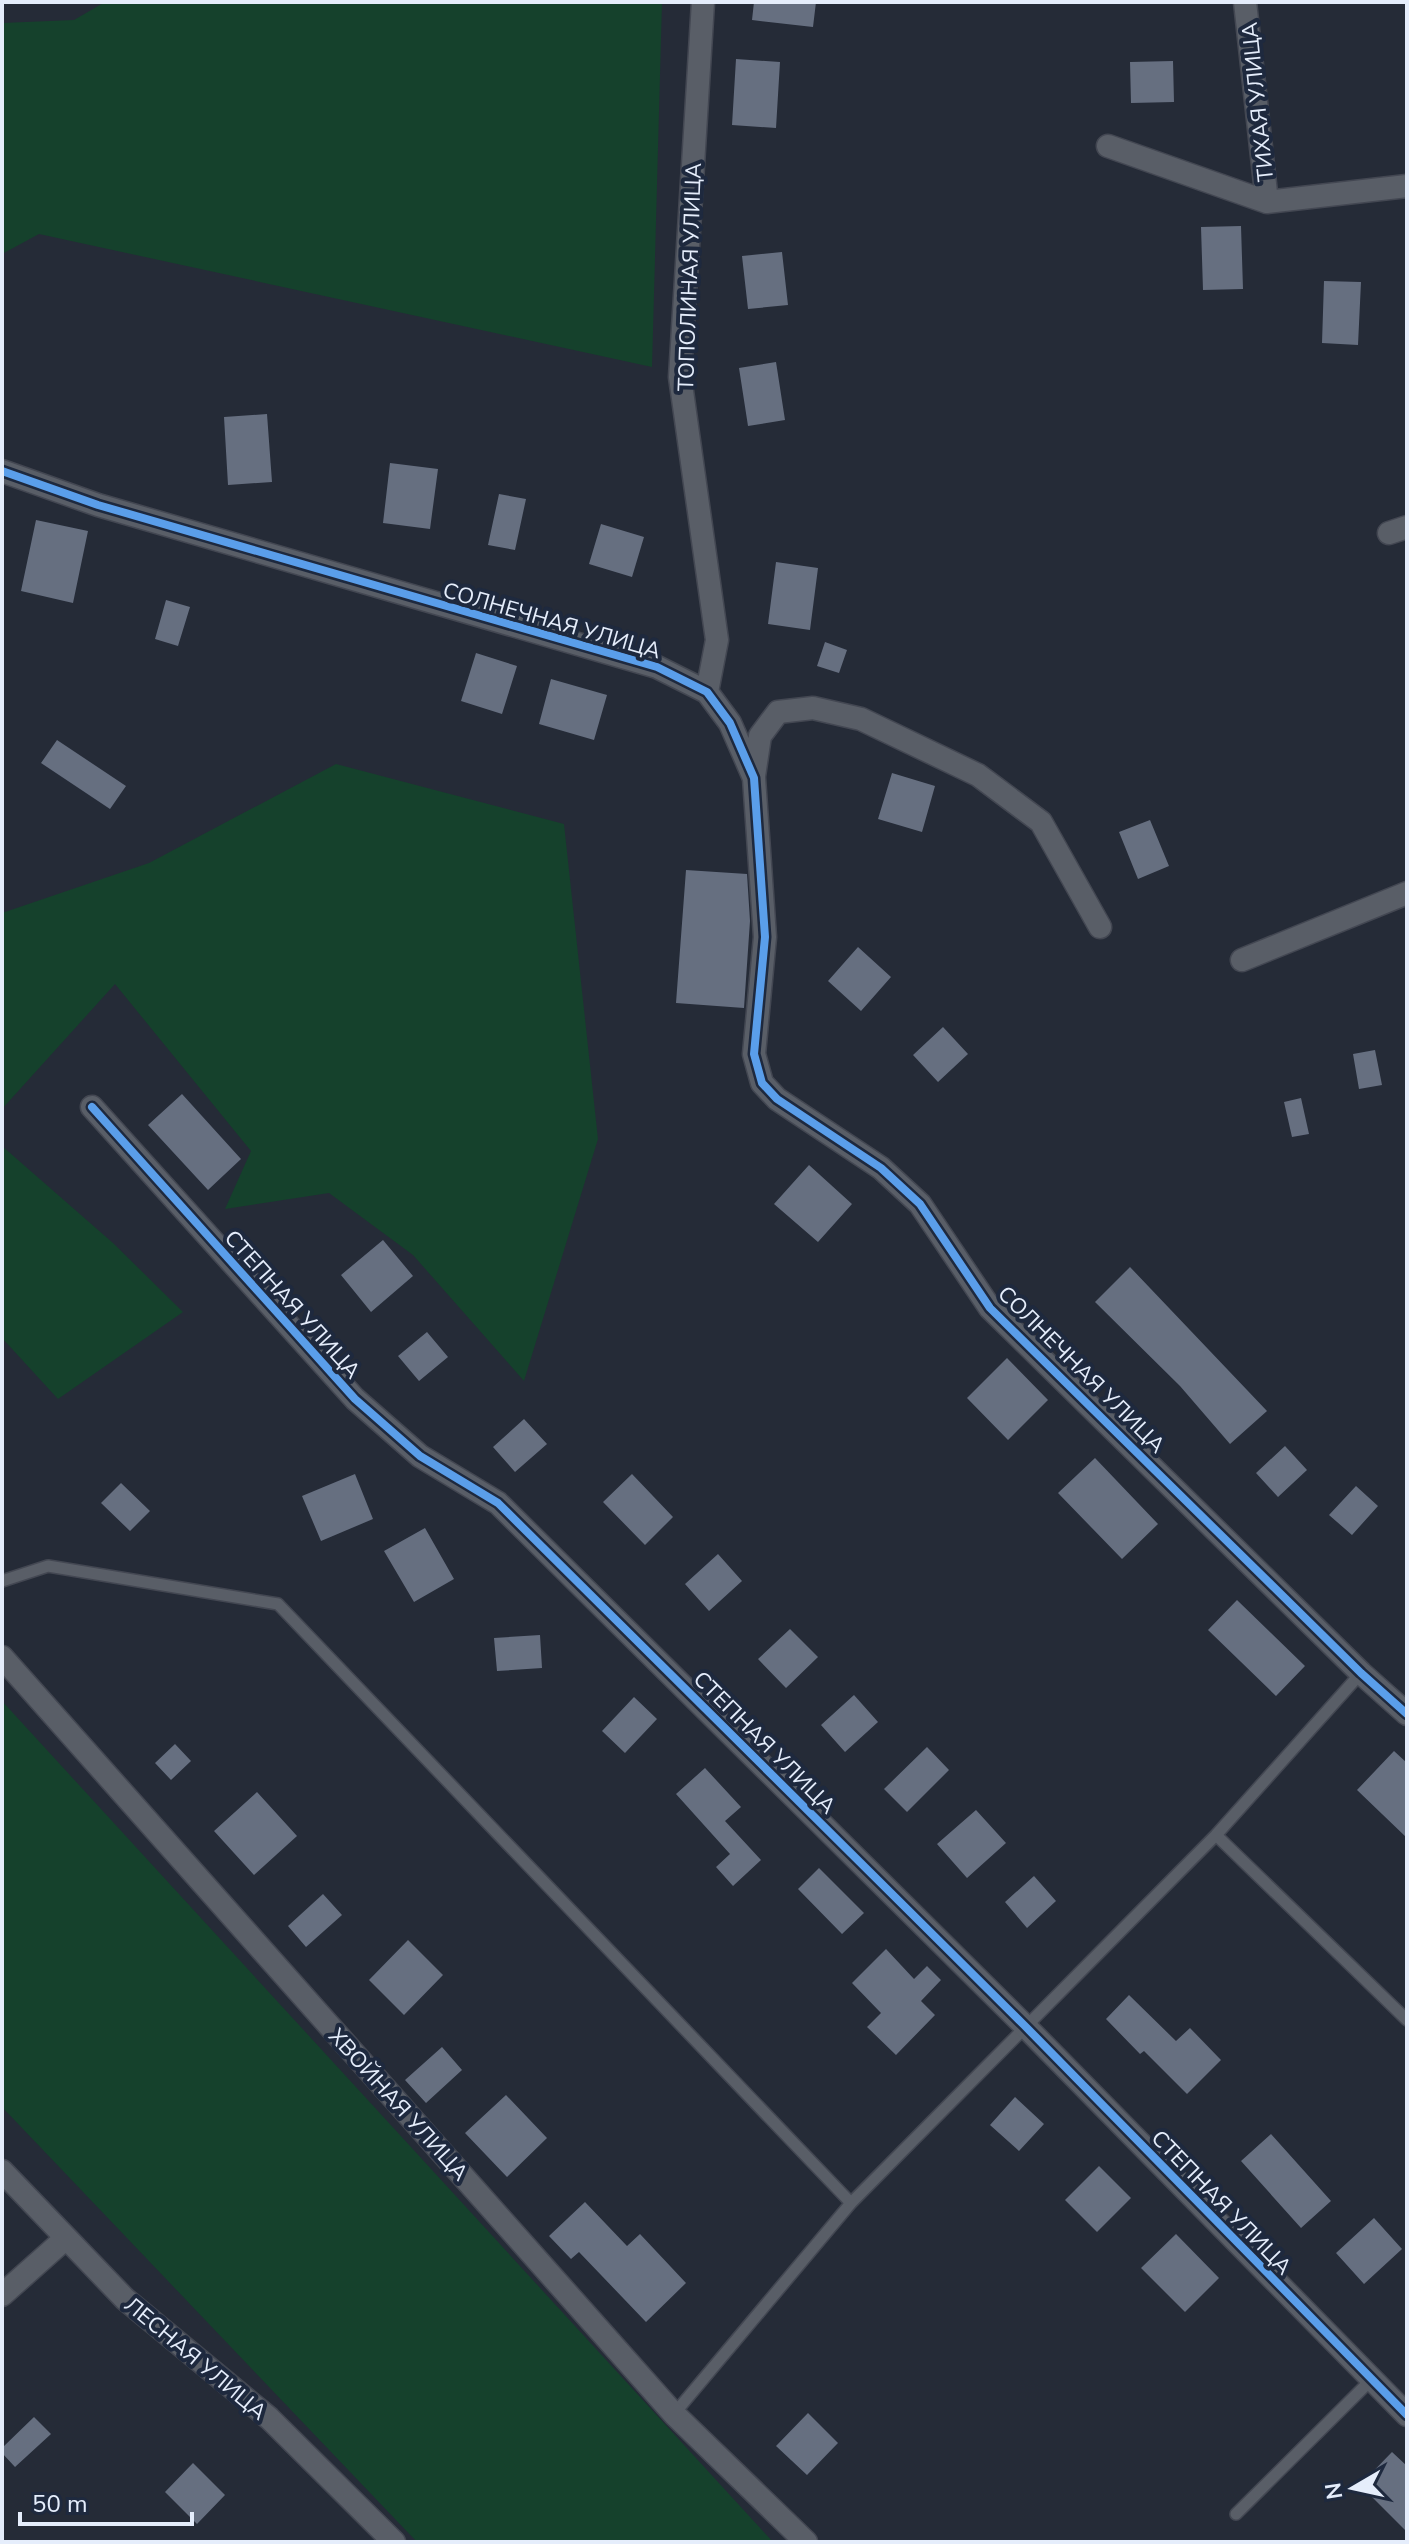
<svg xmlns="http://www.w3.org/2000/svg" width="1409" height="2544" font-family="'Nunito Sans',sans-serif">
	<rect width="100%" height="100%" fill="#252b37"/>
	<path fill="#15412c" d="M105,2H662L652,367L39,234L2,254V23L74,20Z
		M336,764L564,824L598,1139L524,1381L413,1255L329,1193L225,1209L251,1151L115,984L2,1109V913L149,863Z
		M2,1146L113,1243L183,1312L58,1399L2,1338Z
		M2,1701L773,2542H417L2,2107Z"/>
	<path fill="#666f80" d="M754,2H816L813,27L752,20Z
		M736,59L780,62L776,128L732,125Z
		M1173,61L1174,102L1131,103L1130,62Z
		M1241,226L1243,289L1203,290L1201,227Z
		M782,252L788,305L748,309L742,256Z
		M1324,281L1361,282L1358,345L1322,343Z
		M776,362L785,420L748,426L739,368Z
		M267,414L272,482L228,485L224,417Z
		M390,463L438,469L430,529L383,523Z
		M499,494L526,499L515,550L488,545Z
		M36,520L88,531L73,603L21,591Z
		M601,524L644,537L632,577L589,564Z
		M776,562L818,568L810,630L768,624Z
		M166,600L190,607L178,646L155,639Z
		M825,642L847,650L839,673L817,666Z
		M476,653L517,666L502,714L461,701Z
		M551,679L607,695L594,740L539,724Z
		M57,740L126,786L110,809L41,763Z
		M892,773L935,786L922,832L878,819Z
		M1150,820L1169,866L1138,879L1119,832Z
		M686,870L747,874L750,921L744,1008L676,1003Z
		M858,947L891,977L861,1011L828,981Z
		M943,1027L968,1054L938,1082L913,1055Z
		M1375,1050L1382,1085L1359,1089L1353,1054Z
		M182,1094L241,1159L208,1190L148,1125Z
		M1301,1098L1309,1134L1292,1137L1284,1102Z
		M809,1165L852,1204L818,1242L774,1204Z
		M383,1240L413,1276L371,1312L341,1275Z
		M1130,1267L1267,1411L1230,1444L1180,1386L1095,1302Z
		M427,1332L448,1357L419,1381L398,1356Z
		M1007,1358L1048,1400L1008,1440L967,1398Z
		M524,1419L547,1444L515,1472L493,1447Z
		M1285,1446L1307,1470L1278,1497L1256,1473Z
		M1095,1458L1158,1524L1122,1559L1058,1493Z
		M355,1474L373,1519L321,1541L302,1496Z
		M632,1474L673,1517L645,1545L603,1502Z
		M121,1483L150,1511L130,1531L101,1503Z
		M1356,1486L1378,1506L1352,1535L1329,1515Z
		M425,1528L454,1579L414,1602L384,1551Z
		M718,1554L742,1581L709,1611L685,1584Z
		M1237,1600L1305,1666L1276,1696L1208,1630Z
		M790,1629L818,1657L786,1688L758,1659Z
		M540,1635L542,1668L497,1671L494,1638Z
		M854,1695L878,1722L845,1752L821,1725Z
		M634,1697L657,1719L625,1753L602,1731Z
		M175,1744L191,1761L171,1780L155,1763Z
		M927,1747L949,1770L907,1812L884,1789Z
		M1394,1751L1407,1763V1838L1357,1790Z
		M705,1768L741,1807L725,1821L761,1860L733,1886L716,1867L730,1854L676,1794Z
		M257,1792L297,1836L254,1875L214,1831Z
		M976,1810L1006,1843L967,1878L937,1844Z
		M819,1868L864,1913L842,1934L798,1889Z
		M1034,1876L1056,1901L1027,1928L1005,1902Z
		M323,1894L342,1915L306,1947L288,1926Z
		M408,1940L443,1975L404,2015L369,1980Z
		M886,1949L914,1979L927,1966L941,1980L921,2001L935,2015L896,2055L867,2027L881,2013L852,1983Z
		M1129,1995L1176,2041L1190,2028L1221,2060L1187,2094L1144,2051L1140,2054L1106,2019Z
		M442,2047L462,2070L426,2103L405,2080Z
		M506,2095L547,2138L507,2177L465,2133Z
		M1015,2097L1044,2124L1019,2151L990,2125Z
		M1271,2134L1331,2201L1301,2228L1241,2161Z
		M1099,2166L1131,2198L1097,2232L1065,2200Z
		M585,2202L627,2246L640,2234L686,2283L646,2322L579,2252L571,2259L549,2236Z
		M1374,2218L1402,2249L1364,2284L1336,2253Z
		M1176,2234L1219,2278L1185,2312L1141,2268Z
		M808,2413L838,2443L807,2475L776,2446Z
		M34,2417L51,2434L15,2467L2,2453V2448Z
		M1392,2452L1407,2466V2532L1360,2485Z
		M193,2463L225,2495L197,2524L165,2492Z"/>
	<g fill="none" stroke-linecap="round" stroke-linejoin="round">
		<g stroke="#434752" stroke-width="14">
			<path id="lane" d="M2,1581L48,1566L278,1604L851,2203
				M1216,1835L1407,2020
				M674,2414L851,2203L1216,1835L1361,1673
				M1236,2514L1370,2381"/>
		</g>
		<g stroke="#434752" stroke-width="25">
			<path id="street" d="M703,2L680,377L717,640L707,692
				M1245,2L1267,202
				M1108,146L1267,202L1407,186
				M2,471L98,505L657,667L707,692L730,723L754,778L765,937L754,1054L762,1083L777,1099L881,1168L920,1204L990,1308L1361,1673L1407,1714
				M1389,533L1407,527
				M754,776L760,736L778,712L813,708L861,719L978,775L1041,822L1100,927
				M1242,960L1407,893
				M92,1107L355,1399L420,1456L498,1503L1024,2025L1407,2415
				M2,1657L674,2414L806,2542
				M2,2171L125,2299L269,2418L394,2542
				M2,2295L66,2238"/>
		</g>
		<use href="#lane" stroke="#595e67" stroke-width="11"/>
		<use href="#street" stroke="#595e67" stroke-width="22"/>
		<g stroke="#1e293e" stroke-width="13">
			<path id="cycleway" d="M2,471L98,505L657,667L707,692L730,723L754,778L765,937L754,1054L762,1083L777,1099L881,1168L920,1204L990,1308L1361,1673L1407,1714
				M92,1107L355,1399L420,1456L498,1503L1024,2025L1407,2415"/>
		</g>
		<use href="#cycleway" stroke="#5a9eea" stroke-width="8"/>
	</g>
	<g text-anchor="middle" stroke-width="8" stroke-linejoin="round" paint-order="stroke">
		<g font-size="22" fill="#e5edfb" stroke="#1e293e">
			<text transform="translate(1257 102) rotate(-96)" y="8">ТИХАЯ УЛИЦА</text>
			<text transform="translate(689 277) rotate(-88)" y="8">ТОПОЛИНАЯ УЛИЦА</text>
			<text transform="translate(552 620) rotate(16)" y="8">СОЛНЕЧНАЯ УЛИЦА</text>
			<text transform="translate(293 1304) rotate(48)" y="8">СТЕПНАЯ УЛИЦА</text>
			<text transform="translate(1082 1369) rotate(45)" y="8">СОЛНЕЧНАЯ УЛИЦА</text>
			<text transform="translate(765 1742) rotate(45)" y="8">СТЕПНАЯ УЛИЦА</text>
			<text transform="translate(399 2104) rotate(48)" y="8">ХВОЙНАЯ УЛИЦА</text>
			<text transform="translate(1222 2202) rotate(46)" y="8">СТЕПНАЯ УЛИЦА</text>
			<text transform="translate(196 2358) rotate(40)" y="8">ЛЕСНАЯ УЛИЦА</text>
		</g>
	</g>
	<rect width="1409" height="2544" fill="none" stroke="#e5edfb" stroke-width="8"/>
	<g transform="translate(1353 2488) rotate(261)" stroke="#1e293e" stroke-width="6" paint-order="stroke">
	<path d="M0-6L14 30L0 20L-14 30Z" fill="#e5edfb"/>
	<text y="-12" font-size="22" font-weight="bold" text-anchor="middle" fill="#e5edfb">N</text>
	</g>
	<path d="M20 2512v12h172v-12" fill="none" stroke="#e5edfb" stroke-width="4"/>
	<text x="32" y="2512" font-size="24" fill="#e5edfb" stroke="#1e293e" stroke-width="6" paint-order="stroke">50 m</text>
</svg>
